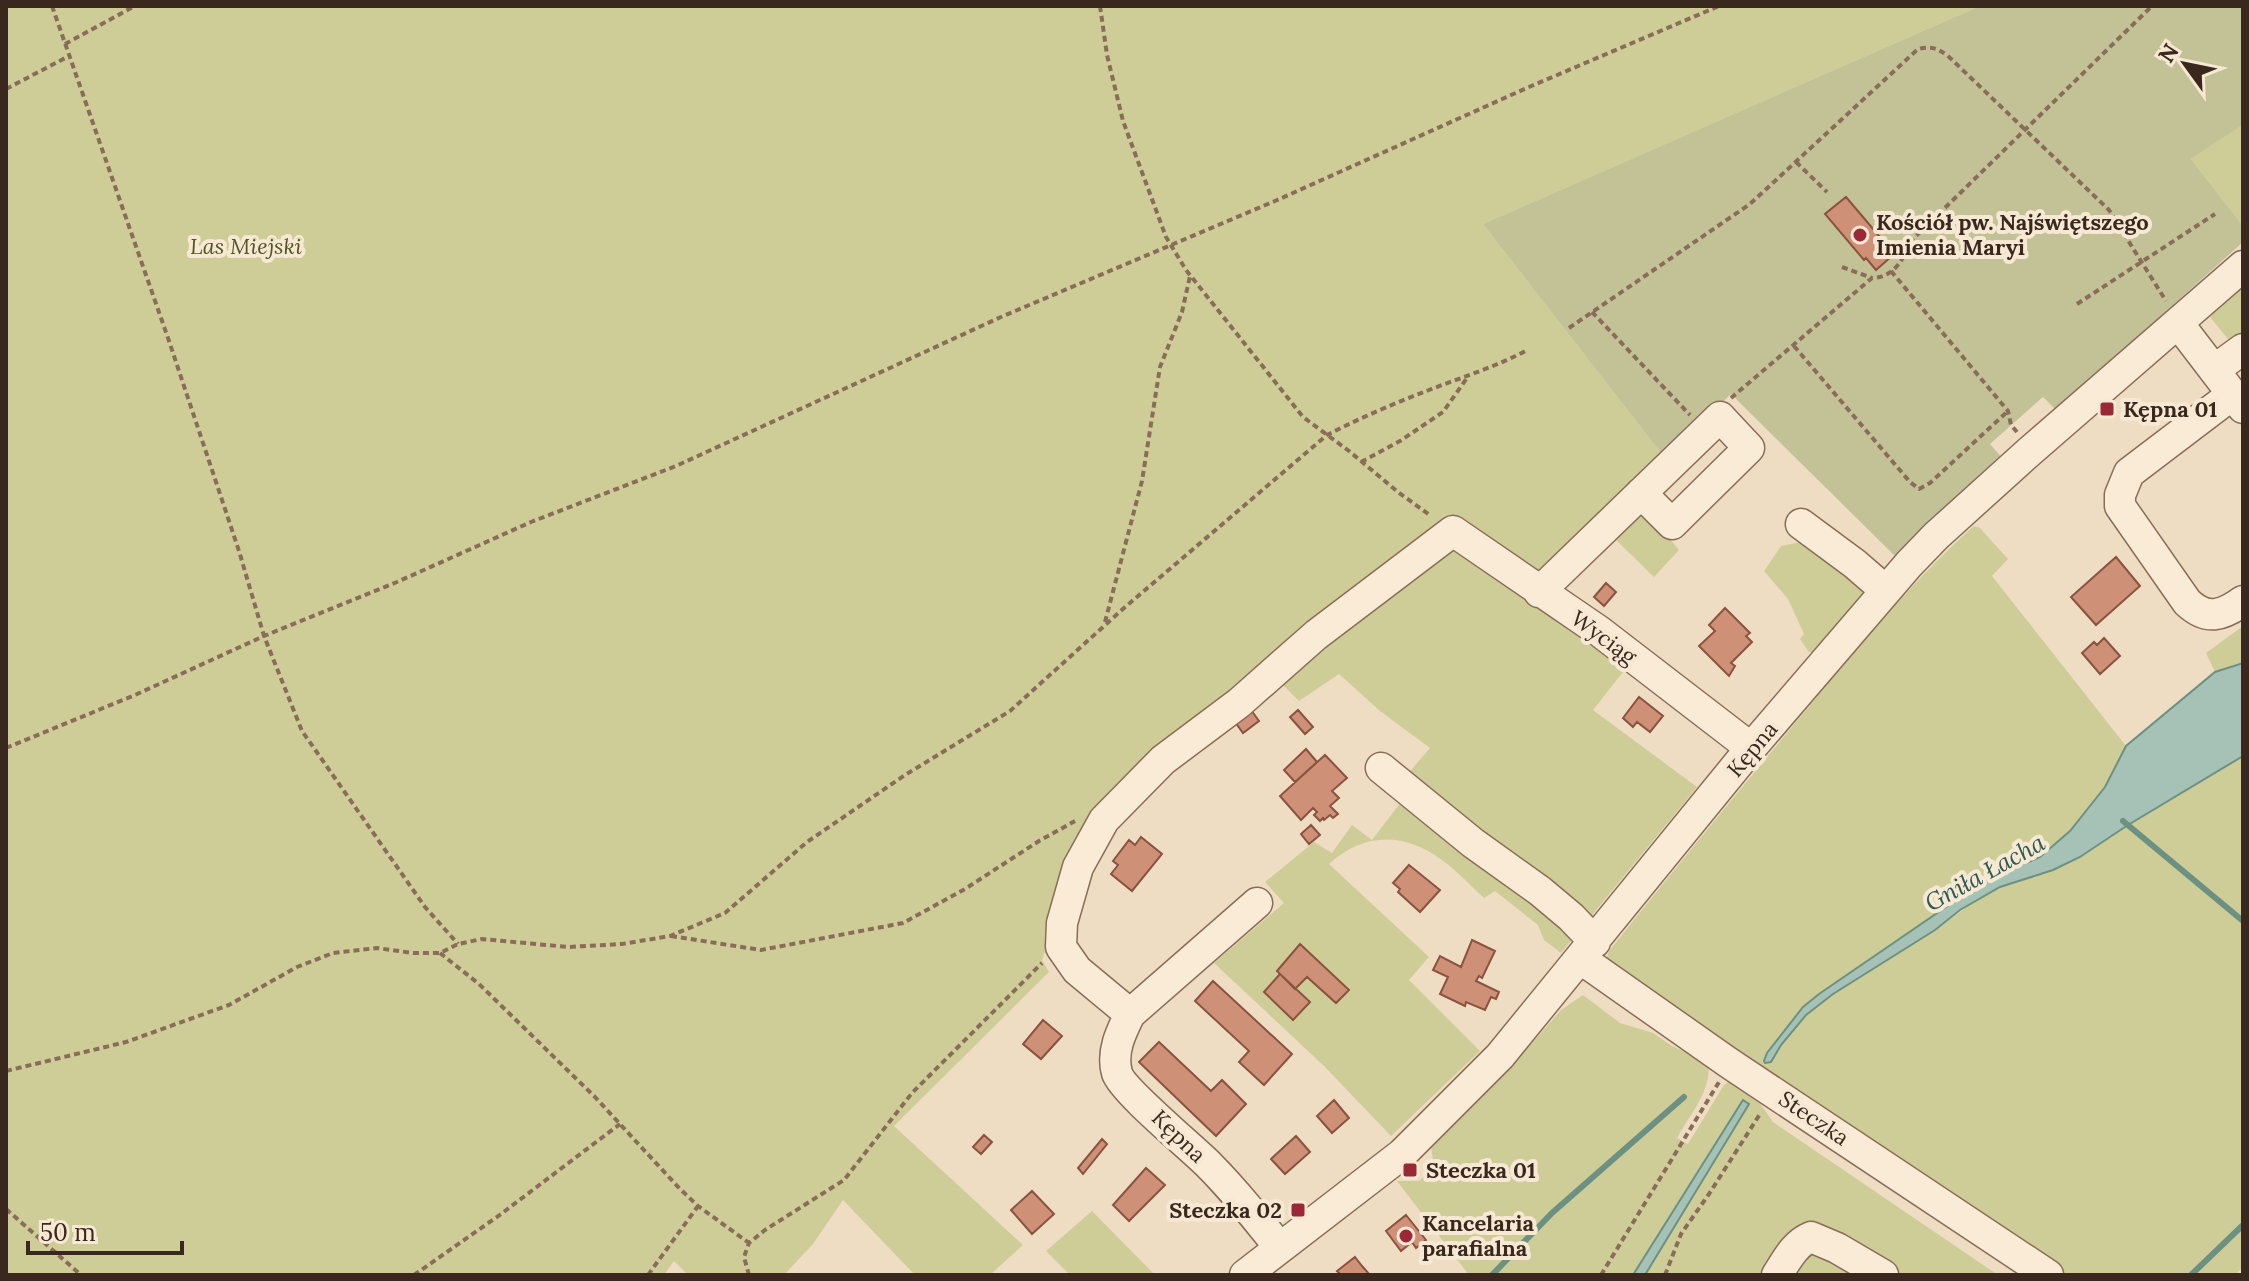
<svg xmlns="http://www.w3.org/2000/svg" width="2249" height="1281" font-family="Lora,serif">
	<rect width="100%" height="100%" fill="#efddc3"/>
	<path fill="#cecd97" d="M6,6H1980L1483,224L1664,457L1517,594L1627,667L1593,710L1697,787L1561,953L1544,940L1538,925L1495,891L1484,898C1470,885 1457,871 1442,860C1404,832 1364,832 1329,864L1429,957L1409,980L1480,1051L1391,1136L1324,1066L1214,963L1284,903L1265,882L1314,842L1332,853L1352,825L1372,840L1414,785L1405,777L1430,748L1380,711L1339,674L1299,701L1279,681L1088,820L1042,960L1049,972L894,1126L1023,1245L990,1275H915L843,1200L813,1244L784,1275H688L674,1261L664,1275H6Z
		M2243,125V226L2191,159Z
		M2243,283V335L2232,344L2210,317Z
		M1644,508L1679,550L1654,577L1615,539Z
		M1974,526L1980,528L2008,559L1992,576L2126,746L2105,787L2070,831L2040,857L1983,881L1819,994L1803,1007L1765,1057L1774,1058C1797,1002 1887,963 1935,930C1957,915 1977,897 2002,887C2028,876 2056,870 2082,856C2098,847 2112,836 2127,825C2165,800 2205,780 2243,756V1267L2235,1275H2059L1609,963L1607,958L1609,951C1673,871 1737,793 1802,715C1857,649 1910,583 1974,526Z
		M1806,541L1861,586L1863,595L1814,654L1808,651L1800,639L1804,634L1788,599L1764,571L1781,546Z
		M2243,626V663L2215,672L2206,653Z
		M1583,995L1620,1023L1653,1033L1672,1046L1708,1062C1713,1089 1689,1116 1677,1138L1688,1144L1724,1085L1733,1079L1760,1094L1761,1105L1773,1122L1998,1275H1645L1749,1104L1744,1100L1633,1275H1469L1397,1181H1419L1434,1167L1431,1146L1512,1066L1561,1010Z
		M1092,1211L1155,1275H1070L1046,1251Z"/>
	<path fill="#c2c296" d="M1980,6H2243V125L2191,159L2243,226V242L2056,410L2043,397L1990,444L2002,458L1895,556L1731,394L1664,457L1483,224Z"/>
	<path fill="#a6c2b6" stroke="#6c9183" stroke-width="2" d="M2243,663V756L2128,825L2080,857L2053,870L2000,887L1960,910L1935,930L1833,994L1806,1015L1781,1045L1771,1062L1765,1063L1764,1061L1767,1053L1803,1007L1819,994L1984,881L2040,857L2070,831L2105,787L2126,746L2215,672Z
		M1743,1100L1749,1104L1645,1275H1633Z"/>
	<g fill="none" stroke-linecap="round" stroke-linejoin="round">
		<path stroke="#6c9183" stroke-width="6" d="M2123,821L2243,921
			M1492,1275L1552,1213L1684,1097
			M2191,1275L2243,1225"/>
	</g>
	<path fill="#ce9178" stroke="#8a533f" stroke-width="2" d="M1846,197L1885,243L1883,245L1892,256L1876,270L1866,258L1864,260L1825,214Z
		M2116,557L2140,586L2096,625L2071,597Z
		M1606,583L1616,592L1604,606L1594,597Z
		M1725,608L1750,633L1746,636L1752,642L1731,663L1735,666L1729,676L1699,646L1715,631L1709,625Z
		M2104,638L2120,656L2100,674L2082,653L2094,642L2097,645Z
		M1639,697L1663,716L1650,732L1637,722L1633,727L1623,718Z
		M1251,710L1259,721L1243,733L1235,722Z
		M1298,710L1313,727L1305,734L1290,717Z
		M1306,749L1317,762L1295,782L1284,770Z
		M1325,755L1347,778L1332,791L1339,798L1330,806L1338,814L1333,818L1330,815L1324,820L1323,818L1320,821L1314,815L1317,812L1313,808L1301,820L1280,796Z
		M1311,825L1320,835L1309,844L1301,834Z
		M1141,837L1162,854L1132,891L1111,874L1118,865L1113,861L1129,840L1135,845Z
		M1409,865L1440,890L1420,912L1398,892L1400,889L1393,883Z
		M1472,940L1495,951L1482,978L1479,976L1476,981L1499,992L1496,999L1491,997L1485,1010L1466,1002L1465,1006L1440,994L1448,977L1433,970L1440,956L1461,967Z
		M1300,944L1349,990L1336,1003L1307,977L1295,989L1277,971Z
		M1280,974L1310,1002L1293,1020L1264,992Z
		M1213,981L1292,1054L1264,1085L1239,1062L1249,1051L1195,1001Z
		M1043,1020L1062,1036L1041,1059L1023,1044Z
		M1159,1042L1211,1091L1222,1080L1246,1104L1216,1136L1139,1062Z
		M1334,1100L1349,1118L1332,1133L1317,1116Z
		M984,1135L992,1142L981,1154L973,1147Z
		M1296,1136L1310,1152L1285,1174L1271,1159Z
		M1102,1139L1107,1144L1083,1174L1078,1168Z
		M1146,1168L1165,1185L1129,1221L1113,1205Z
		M1032,1191L1054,1214L1032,1234L1011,1210Z
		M1406,1215L1426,1240L1416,1248L1412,1242L1401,1251L1386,1231Z
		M1355,1257L1362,1266L1370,1275H1341L1337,1271Z"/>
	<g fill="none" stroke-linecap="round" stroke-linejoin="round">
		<g stroke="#8a6d59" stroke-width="33">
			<path id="minor" d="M2178,323L2243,408
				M2214,370L2243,349
				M2233,394L2129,473L2120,495V506L2187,602C2207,621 2222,616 2243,601
				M1801,524L1855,564L1885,590
				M1539,592L1720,417L1749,448L1672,524L1641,493
				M1381,768L1473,843L1540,891L1571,917L1595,942
				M1257,903L1130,1014C1121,1032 1111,1052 1117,1073C1122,1090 1191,1147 1208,1164C1234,1190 1257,1219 1280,1248
				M1581,959L1729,1063L2048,1275
				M1130,1014L1077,970L1061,947L1062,923L1078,867L1104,820L1163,760L1239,703L1316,635L1453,531L1599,631L1751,748
				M1245,1275L1402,1154L1500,1056L1751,748L1909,564L1936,536L2029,452L2243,266
				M1777,1275C1787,1260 1794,1244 1811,1237L1837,1248L1883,1275"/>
		</g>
		<path stroke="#8a6d59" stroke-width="4" stroke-dasharray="6 4" stroke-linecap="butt" d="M52,6L168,338L239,551L264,636L302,731L425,907L458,944
			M1100,6L1107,55L1123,121L1166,237L1186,270L1303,417L1349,451L1398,492L1431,516
			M65,44L135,6
			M6,89L69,56
			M1796,162L1827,192
			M1889,245L1902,259
			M1842,267L1872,278
			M1891,271L2008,411L2011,425L2017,432
			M2077,304L2215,214
			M1592,312L1690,415
			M1569,328L1750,204L1918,49C1932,46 1936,48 1947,55L2109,210L2166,301
			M1794,346L1910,482L1919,489L1930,483L2008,411
			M1731,398L1872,278C1896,277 1903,258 1913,239L2152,6
			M1361,462L1400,441L1443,412L1467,378
			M1105,622L1142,481L1160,367L1182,312L1190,276
			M6,748L135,695L264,636L397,582L531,522L676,466L1001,317L1275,201L1529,87L1719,6
			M671,936L761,950L903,923L965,889L1039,841L1075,821
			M440,953L479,984L595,1097L680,1189L698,1206L749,1243
			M6,1071L126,1042L229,1005L297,967L333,953L377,948L413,953H440L458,944L482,939L568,947L622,944L670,936L725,913L807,842L905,775L1010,711L1124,608L1327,435C1360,418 1395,403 1429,390C1462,377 1496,367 1527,350
			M6,1209L81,1275
			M414,1275L497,1217L620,1124
			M648,1275L698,1206
			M749,1275L744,1257L749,1243L765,1230L844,1180L912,1093L1042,963
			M1601,1275L1719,1082
			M1665,1275L1681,1234L1709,1194L1760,1114"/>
		<use href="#minor" stroke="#faebd7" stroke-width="30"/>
	</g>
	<g fill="#9b2837" stroke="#f6e8d3" stroke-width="3">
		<circle cx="1860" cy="235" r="8"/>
		<rect x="2099" y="401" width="16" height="16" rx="4"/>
		<rect x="1402" y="1162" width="16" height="16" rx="4"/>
		<rect x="1290" y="1202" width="16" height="16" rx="4"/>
		<circle cx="1406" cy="1236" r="8"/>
	</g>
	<g text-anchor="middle" stroke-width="8" stroke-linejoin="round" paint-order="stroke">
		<g font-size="22" font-weight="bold" fill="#3a281e" stroke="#f6e8d3" text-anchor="start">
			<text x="1876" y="230">Kościół pw. Najświętszego<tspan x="1876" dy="25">Imienia Maryi</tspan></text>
			<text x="2123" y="417">Kępna 01</text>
			<text x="1426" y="1178">Steczka 01</text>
			<text x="1282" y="1218" text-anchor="end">Steczka 02</text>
			<text x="1422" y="1231">Kancelaria<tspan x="1422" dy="25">parafialna</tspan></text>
		</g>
		<g font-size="22" font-style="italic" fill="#505724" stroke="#f6e8d3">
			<text x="246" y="254">Las Miejski</text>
		</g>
		<g font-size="22" fill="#3a281e" stroke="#f6e8d3">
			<text transform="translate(1604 637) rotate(36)" y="8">Wyciąg</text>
			<text transform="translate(1752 749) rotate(-50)" y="8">Kępna</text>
			<text transform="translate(1814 1118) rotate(34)" y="8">Steczka</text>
			<text transform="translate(1179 1136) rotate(44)" y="8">Kępna</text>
		</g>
		<g font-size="24" font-style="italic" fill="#2d5a51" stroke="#f6e8d3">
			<text transform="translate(1985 873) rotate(-29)" y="8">Gniła Łacha</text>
		</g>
	</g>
	<rect width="2249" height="1281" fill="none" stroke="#3a281e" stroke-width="16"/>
	<g transform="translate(2185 64) rotate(303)" stroke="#f6e8d3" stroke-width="6" paint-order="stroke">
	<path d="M0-6L14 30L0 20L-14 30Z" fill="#3a281e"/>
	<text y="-12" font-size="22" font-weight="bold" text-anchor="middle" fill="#3a281e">N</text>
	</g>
	<path d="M28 1241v12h154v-12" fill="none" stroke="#3a281e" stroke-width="4"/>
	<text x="40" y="1241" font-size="24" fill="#3a281e" stroke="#f6e8d3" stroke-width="6" paint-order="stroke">50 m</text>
</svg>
